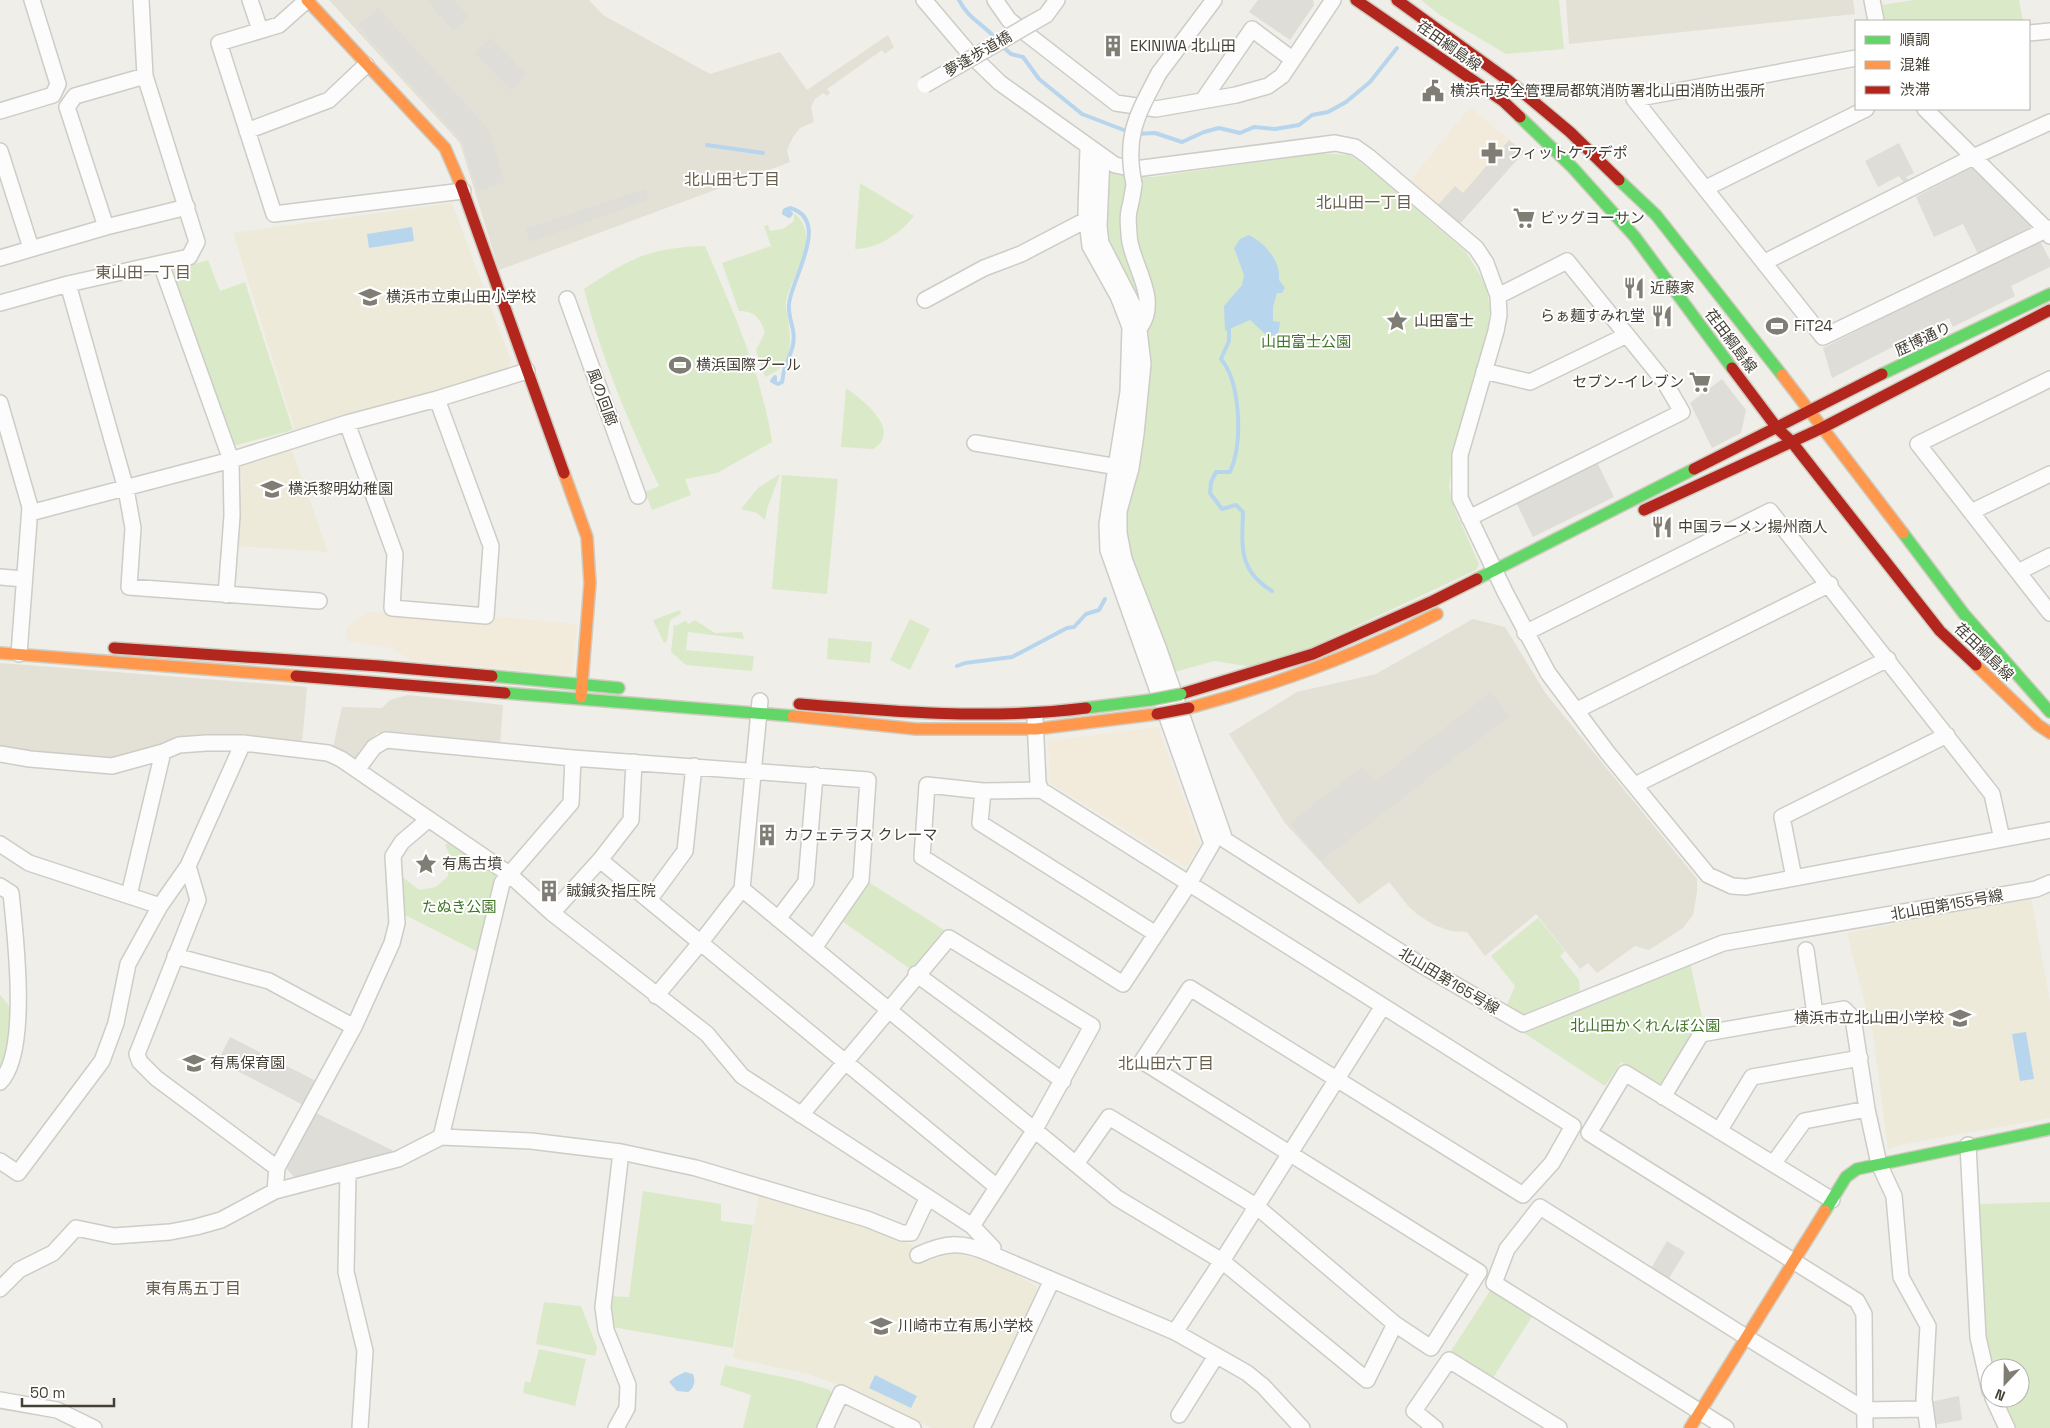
<svg xmlns="http://www.w3.org/2000/svg" width="2050" height="1428" font-family="'Space Grotesk','Noto Sans JP',sans-serif">
	<rect width="100%" height="100%" fill="#efeee8"/>
	<path fill="#e3e0d5" d="M329,0H589L603,15L710,74L780,52L807,90L888,35L894,47L885,54L882,50L827,89L830,93L827,96L823,93L815,99L811,107L814,122L800,128L793,137L787,150L790,162L499,270L460,143Z
		M1566,0H1853L1855,14L1569,44Z
		M1473,619L1505,627L1546,694L1697,879V892L1693,915L1683,928L1649,950L1635,946L1597,973L1588,963L1580,969L1536,914L1485,956L1467,932L1451,931L1434,925L1418,915L1409,907L1389,882L1359,904L1285,823L1229,734L1297,692L1376,674Z
		M0,663L307,687L302,744L242,737L103,761L0,751Z
		M408,695L503,705L500,744L377,733L353,763L332,751L342,707L382,708L390,700Z"/>
	<path fill="#f2ebdb" d="M1470,107L1524,152L1458,226L1409,182Z
		M369,612L490,623L491,616L577,624L572,675L410,660L392,648L347,641L346,628Z
		M1158,727L1200,844L1186,867L1050,783L1048,741Z"/>
	<path fill="#edeada" d="M452,203L511,361L506,370L295,430L233,233Z
		M292,450L328,552L236,546L242,479L238,465Z
		M2031,897L2050,1002V1118L1905,1144L1888,1149L1873,1035L1847,933Z
		M759,1193L852,1221L891,1236L912,1245L918,1255L929,1261L955,1253L983,1260L1010,1271L1037,1287V1293L975,1428H932L839,1385L808,1374L733,1358Z"/>
	<path fill="#daeac8" d="M1421,0H1559L1564,49L1506,54L1440,15Z
		M1914,0H2019L2023,21H1885L1882,5Z
		M1320,153L1350,155L1371,170L1466,252L1486,285L1490,308L1487,337L1456,441L1449,487L1455,510L1479,564L1476,570L1305,650L1253,667L1214,661L1164,675L1114,547L1135,335L1097,247L1093,168L1133,177H1153Z
		M860,183L914,216C900,234 877,249 855,249Z
		M794,213C823,237 792,273 786,301C785,307 787,314 788,320C792,346 793,366 765,377L756,350L765,332C760,318 755,311 739,311L722,263L771,246L764,226L768,225L770,231L783,229L794,221Z
		M705,246C732,309 762,374 772,442L717,473L685,479L691,495L652,510L645,492L659,486C628,422 601,357 584,289C630,258 649,248 705,246Z
		M208,260L220,291L245,282L293,430L233,446L169,272Z
		M846,388C863,400 903,431 873,449L841,447Z
		M780,474L767,509L765,520L757,513L741,509L758,488Z
		M782,475L838,479L827,594L772,589Z
		M680,610L681,614L670,620L667,641L664,643L653,620Z
		M910,619L930,629L910,670L890,660Z
		M686,620L688,624L695,620L715,633L742,632L744,639L688,632L686,650L754,656L752,671L686,665L671,652L674,624L676,626Z
		M828,638L872,642L870,663L827,659Z
		M451,840L494,872L497,881L480,953L403,914L400,875L419,890L436,887L448,876L450,856L445,845Z
		M867,881L946,931L913,971L839,919Z
		M1538,918L1565,951L1560,956L1579,980L1580,991L1525,1016L1506,1007L1515,986L1491,956Z
		M1690,962L1704,1026L1694,1029L1660,1084L1621,1062L1605,1086L1521,1031Z
		M0,995C6,1002 13,1009 13,1019C14,1034 7,1056 0,1069Z
		M643,1191L721,1204V1221L753,1225L733,1348L612,1327L608,1296L629,1297Z
		M2050,1202V1428H2016L1998,1398H2020V1368L1987,1366L1979,1204Z
		M1492,1288L1533,1315L1493,1378L1451,1351Z
		M544,1302L581,1306L597,1347L595,1356L536,1344Z
		M539,1349L586,1359L575,1406L523,1393L525,1381L530,1383Z
		M725,1365L797,1380L830,1390L832,1395L819,1428H743L751,1395L720,1385Z"/>
	<path fill="#deddd8" d="M426,0H454L469,17L453,31Z
		M1258,0H1313L1314,5L1290,40L1249,12Z
		M378,8L488,129L505,182L478,191L462,141L358,26Z
		M491,38L527,75L511,90L475,53Z
		M1509,140L1524,152L1458,226L1436,207L1455,186L1463,193Z
		M1899,143L1914,173L1906,177L1909,181L1905,184L1899,176L1878,187L1865,161Z
		M1974,166L2033,226L1978,254L1963,224L1934,237L1916,197Z
		M645,189L649,200L530,242L526,229Z
		M2039,239L2050,260V267L2011,286L2015,296L1953,327L1949,318L1832,378L1823,348Z
		M1722,379L1746,410L1741,433L1712,448L1690,403Z
		M1595,458L1614,497L1533,537L1514,498Z
		M1491,692L1509,716L1321,861L1290,823L1362,767L1376,781Z
		M230,1037L318,1082L305,1106L218,1061Z
		M316,1113L392,1150V1156L354,1162L295,1178L287,1169Z
		M1667,1241L1685,1252L1668,1280L1650,1270Z
		M1959,1396L1962,1420L1934,1425L1930,1402Z"/>
	<path fill="#b8d5ee" d="M412,227L414,241L369,248L367,234Z
		M1249,235C1265,243 1281,261 1279,280L1285,288L1282,293H1277L1273,307V321L1280,322L1278,335L1273,338L1265,334L1250,320L1225,331L1224,306L1242,285L1244,275L1234,248L1240,239Z
		M2026,1032L2034,1079L2020,1081L2012,1034Z
		M685,1372L693,1374C696,1381 694,1388 688,1392L677,1391L669,1382L675,1377Z
		M875,1375L917,1396L911,1408L869,1388Z"/>
	<g fill="none" stroke-linecap="round" stroke-linejoin="round">
		<path stroke="#b8d5ee" stroke-width="4" d="M959,0C969,20 984,24 997,40
			M1002,46L1011,54L1023,57L1039,79L1082,114L1129,132
			M1136,134L1155,133L1182,142L1204,132L1219,128L1240,133L1254,127L1275,129L1299,125L1312,115L1328,112L1346,102L1370,82L1397,48
			M707,145L763,153
			M1229,330V341L1221,359C1241,383 1243,444 1230,472H1216L1211,482L1210,493L1222,509L1236,505L1243,512C1242,547 1238,570 1272,591
			M775,380V377L772,381L778,384L782,382C783,378 783,375 784,371C788,356 796,348 793,330C791,321 788,313 789,304C791,279 832,220 790,208L785,210L784,213L789,216L791,214L789,212
			M957,666L965,663L1012,657L1067,628L1074,627L1086,614L1099,610L1105,599"/>
		<g stroke="#cdccc6" stroke-width="18">
			<path id="street" d="M250,0L260,30
				M924,0L969,53L1000,83L1115,165L1135,169L1335,143L1355,147L1369,157L1476,248L1486,263L1498,296L1499,315L1496,331L1460,455V498L1505,592L1548,673L1607,752L1708,875L1732,886L1746,887L2050,830
				M995,0L1009,20L1116,103L1156,109L1236,95L1268,86L1282,76L1333,0
				M1872,0L1876,21
				M306,1L279,25L219,43L274,214L463,191
				M1032,23L1046,15L1057,0
				M2029,33L2050,31
				M1856,58L1634,99L1823,337L2050,228
				M1159,73L1214,0
				M1203,100L1252,29L1292,59
				M1925,109L2047,230L2050,236
				M0,111L53,95L58,84L32,0
				M247,131L329,100L366,65
				M0,151L31,248
				M1102,156L1099,227L1101,243L1137,313L1143,364L1136,434L1131,468L1119,511V533L1124,559L1158,647L1225,840L1418,963L1523,1024L1723,943L2036,889L2050,883
				M1134,184C1133,194 1131,202 1129,211C1127,218 1129,228 1129,235C1130,262 1160,297 1141,326
				M1706,188L1866,109
				M106,227L67,107L75,96L145,76
				M0,258L106,227L187,207
				M1765,262L1973,157L2050,122
				M161,264L231,460L232,516L226,595
				M68,284L126,489L133,528L129,587L319,601
				M567,299L638,496
				M925,300L984,268L1021,254L1086,220
				M0,303L68,284L189,257L197,242L145,76L141,0
				M1484,371L1530,382L1627,335
				M2050,379L1918,444L2050,613
				M0,403L30,507L19,654
				M347,423L395,554L392,608L486,616L491,546L437,399
				M975,443L1118,467
				M1971,512L2050,474
				M30,513L231,460L347,423L437,399L527,371
				M1469,518L1682,412L1664,381L1567,261L1498,296
				M2018,572L2050,556
				M0,577L24,579
				M1525,633L1770,511L1992,794L2002,839
				M760,701L742,889L1117,1198L1222,1261L1383,1006
				M1577,710L1830,584
				M1035,718L1038,783L1041,790L1573,1126L1552,1163L1523,1195L1190,988L1142,1061L1479,1272L1431,1348L1395,1324L1256,1206L1109,1117L1076,1164
				M0,754L30,759L112,766L163,752L179,745L206,743H243L328,753L341,759L509,874L552,913L707,1034L742,1076L972,1226L993,1248L991,1254L1175,1332L1247,1373L1263,1386L1302,1428
				M357,770L374,747L386,740L573,758L868,780L861,880L814,948
				M1635,785L1888,659
				M1041,790L983,791L927,785L922,857L1123,984L1190,882L1212,844L1108,550L1107,524L1128,392L1130,327L1118,296L1090,246L1086,213L1088,148
				M983,791L980,823L1156,934
				M0,844L29,863L160,906L188,866L243,743
				M600,860L997,1187
				M188,866L198,900L137,1054L140,1062L156,1078L277,1168
				M1794,878L1782,817L1947,735
				M0,886L11,893C15,933 30,1053 0,1082
				M129,895L163,752
				M649,900L685,851L694,766
				M552,913L600,860L631,820L634,762
				M778,919L806,882L815,775
				M1806,950L1815,1014
				M175,956L269,981L354,1027
				M916,974L1063,1081
				M656,996L701,942L742,889
				M1663,1097L1701,1034L1844,1009L1853,1018L1867,1109L1879,1164L1894,1196L1901,1277L1928,1326L1924,1399L1928,1428
				M801,1115L949,938L1092,1026L1034,1131L972,1226
				M1719,1131L1752,1077L1860,1058
				M441,1137L502,883L571,803L573,758
				M1968,1145L1978,1337L1990,1391
				M0,1161L18,1173L102,1061L116,1023L128,964L160,906
				M1773,1164L1804,1121L1867,1109
				M348,1172L346,1272L365,1351L360,1428
				M275,1191L277,1168L354,1027L392,943L397,923L393,856L402,842L429,819
				M1832,1200L1625,1073L1589,1133L1857,1301L1864,1314L1865,1428
				M918,1255C946,1242 962,1241 991,1254
				M0,1289L19,1270L53,1253L76,1228L114,1236L170,1232L196,1227L221,1220L275,1191L398,1159L441,1137L531,1141L621,1152L696,1168L867,1219L902,1233H911L927,1199
				M1175,1332L1222,1261L1367,1380L1395,1324
				M1993,1398L2007,1428
				M0,1400L57,1410L94,1428
				M1179,1415L1216,1356
				M616,1428L627,1408L628,1385L606,1330L603,1307L621,1152
				M825,1428L841,1393L913,1428
				M982,1428L1052,1280
				M1435,1428L1414,1411L1449,1360L1559,1428
				M1726,1428L1494,1283L1507,1249L1540,1207L1746,1337L1865,1410L1925,1409"/>
		</g>
		<g stroke="#cfcbbf" stroke-width="14">
			<path id="fast" d="M1520,117L1573,168L1635,237L1732,368
				M1619,180L1656,215L1782,375
				M1882,374L2050,294
				M1903,533L1964,614L2050,712
				M1477,579L1694,469
				M492,676L619,688
				M505,693L793,716
				M1086,708L1150,700
				M1825,1211L1846,1177L1857,1169L2050,1129"/>
		</g>
		<g stroke="#cfcbbf" stroke-width="14">
			<path id="slow" d="M307,0L445,148L461,185
				M1782,375L1903,533
				M564,473L587,537L590,583L581,697
				M0,653L296,676
				M1976,665L2038,725L2050,733
				M1189,708C1275,685 1357,655 1437,614
				M793,716L916,729H1036L1157,714
				M1690,1428L1825,1211"/>
		</g>
		<g stroke="#cfcbbf" stroke-width="14">
			<path id="jam" d="M1356,0L1503,101L1520,117
				M1397,0L1509,81L1570,132L1619,180
				M461,185L564,473
				M1732,368L1777,428L1791,441L1940,631L1976,665
				M1694,469L1882,374
				M1644,510L1822,428L2050,310
				M114,648L379,666L492,676
				M296,676L505,693
				M1181,694L1313,654L1433,601L1477,579
				M799,704C895,712 990,720 1086,708"/>
		</g>
		<use href="#street" stroke="#fdfcfc" stroke-width="15"/>
		<use href="#fast" stroke="#63d668" stroke-width="11"/>
		<use href="#slow" stroke="#ff974d" stroke-width="11"/>
		<use href="#jam" stroke="#b3261e" stroke-width="11"/>
		<g stroke="#cdccc6" stroke-width="18" stroke-linecap="butt">
			<path id="street-bridge" d="M925,85L1032,23
				M1134,184C1124,136 1137,115 1159,73"/>
		</g>
		<g stroke="#cfcbbf" stroke-width="14" stroke-linecap="butt">
			<path id="fast-bridge" d="M1150,700L1181,694"/>
		</g>
		<g stroke="#cfcbbf" stroke-width="14" stroke-linecap="butt">
			<path id="jam-bridge" d="M1157,714L1189,708"/>
		</g>
		<use href="#street-bridge" stroke="#fdfcfc" stroke-width="15"/>
		<use href="#fast-bridge" stroke="#63d668" stroke-width="11"/>
		<use href="#jam-bridge" stroke="#b3261e" stroke-width="11"/>
	</g>
	<defs>
		<g id="building-bare" transform="scale(1.725)"><path d="M-4-6H4V6H1V3H-1V6H-4ZM-2.5-4.3h1.7v1.8h-1.7ZM.8-4.3h1.7v1.8H.8ZM-2.5-1h1.7V.8h-1.7ZM.8-1h1.7V.8H.8Z" fill="#807d74" stroke="#fff" stroke-width="2.5" paint-order="stroke"/></g>
		<g id="civic-bare" transform="scale(1.725)"><path d="M-.6-6.5H3V-4.5H.6V-3L4-1V1h2V6H-6V1h2V-1L-.6-3ZM-1.2 2.5V6h2.4V2.5Z" fill="#807d74" stroke="#fff" stroke-width="2.5" paint-order="stroke"/></g>
		<g id="pharmacy-bare" transform="scale(1.725)"><path d="M-2-6h4v4h4v4h-4v4h-4v-4h-4v-4h4Z" fill="#807d74" stroke="#fff" stroke-width="2.5" paint-order="stroke"/></g>
		<g id="supermarket-bare" transform="scale(1.725)"><path d="M-6-5.5h2.5l.6 2H6L4.5 2H-2.5L-4.4-4H-6ZM-1.5 3.2a1.3 1.3 0 1 0 .1 0ZM3 3.2a1.3 1.3 0 1 0 .1 0Z" fill="#807d74" stroke="#fff" stroke-width="2.5" paint-order="stroke"/></g>
		<g id="restaurant-bare" transform="scale(1.725)"><path d="M-5-6h1v4h1v-4h1v4h1v-4h1v5L-1.5 .5V6h-2V.5L-5-1ZM5-6V6H3V1.5H1.5Q1.5-4 5-6Z" fill="#807d74" stroke="#fff" stroke-width="2.5" paint-order="stroke"/></g>
		<g id="school-bare" transform="scale(1.725)"><path d="M0-5L7-2L0 1L-7-2ZM-4 1L0 2.5L4 1V4Q0 6-4 4Z" fill="#807d74" stroke="#fff" stroke-width="2.5" paint-order="stroke"/></g>
		<g id="sight-bare" transform="scale(1.725)"><path d="M0-6L1.8-2.2L6-1.7L2.9 1.2L3.7 5.4L0 3.3L-3.7 5.4L-2.9 1.2L-6-1.7L-1.8-2.2Z" fill="#807d74" stroke="#fff" stroke-width="2.5" paint-order="stroke"/></g>
		<g id="stadium-bare" transform="scale(1.725)"><path d="M0-5a6.5 5 0 1 0 0 10a6.5 5 0 1 0 0-10ZM-3.5-1.8h7v3.6h-7Z" fill="#807d74" stroke="#fff" stroke-width="2.5" paint-order="stroke"/></g>
	</defs>
	<g fill-rule="evenodd">
		<use href="#building-bare" x="1113" y="46"/>
		<use href="#civic-bare" x="1433" y="91"/>
		<use href="#pharmacy-bare" x="1492" y="153"/>
		<use href="#supermarket-bare" x="1524" y="218"/>
		<use href="#restaurant-bare" x="1634" y="288"/>
		<use href="#school-bare" x="370" y="297"/>
		<use href="#restaurant-bare" x="1662" y="316"/>
		<use href="#sight-bare" x="1397" y="321"/>
		<use href="#stadium-bare" x="1777" y="326"/>
		<use href="#stadium-bare" x="680" y="365"/>
		<use href="#supermarket-bare" x="1700" y="382"/>
		<use href="#school-bare" x="272" y="489"/>
		<use href="#restaurant-bare" x="1662" y="527"/>
		<use href="#building-bare" x="767" y="835"/>
		<use href="#sight-bare" x="426" y="864"/>
		<use href="#building-bare" x="549" y="891"/>
		<use href="#school-bare" x="1960" y="1018"/>
		<use href="#school-bare" x="194" y="1063"/>
		<use href="#school-bare" x="881" y="1326"/>
	</g>
	<g text-anchor="middle" stroke-width="4" stroke-linejoin="round" paint-order="stroke">
		<g font-size="15" fill="#454035" stroke="#fff" text-anchor="start">
			<text x="1130" y="51">EKINIWA 北山田</text>
			<text x="1450" y="96">横浜市安全管理局都筑消防署北山田消防出張所</text>
			<text x="1508" y="158">フィットケアデポ</text>
			<text x="1540" y="223">ビッグヨーサン</text>
			<text x="1650" y="293">近藤家</text>
			<text x="386" y="302">横浜市立東山田小学校</text>
			<text x="1645" y="321" text-anchor="end">らぁ麺すみれ堂</text>
			<text x="1414" y="326">山田富士</text>
			<text x="1794" y="331">FiT24</text>
			<text x="696" y="370">横浜国際プール</text>
			<text x="1684" y="387" text-anchor="end">セブン-イレブン</text>
			<text x="288" y="494">横浜黎明幼稚園</text>
			<text x="1678" y="532">中国ラーメン揚州商人</text>
			<text x="784" y="840">カフェテラス クレーマ</text>
			<text x="442" y="869">有馬古墳</text>
			<text x="566" y="896">誠鍼灸指圧院</text>
			<text x="1944" y="1023" text-anchor="end">横浜市立北山田小学校</text>
			<text x="210" y="1068">有馬保育園</text>
			<text x="898" y="1331">川崎市立有馬小学校</text>
		</g>
		<g font-size="15" fill="#454035" stroke="#fff">
			<text transform="translate(1449 46) rotate(35)" y="5">荏田綱島線</text>
			<text transform="translate(978 54) rotate(-30)" y="5">夢逢歩道橋</text>
			<text transform="translate(1923 339) rotate(-25)" y="5">歴博通り</text>
			<text transform="translate(1731 341) rotate(53)" y="5">荏田綱島線</text>
			<text transform="translate(602 397) rotate(70)" y="5">風の回廊</text>
			<text transform="translate(1984 652) rotate(44)" y="5">荏田綱島線</text>
			<text transform="translate(1947 905) rotate(-10)" y="5">北山田第155号線</text>
			<text transform="translate(1449 981) rotate(31)" y="5">北山田第165号線</text>
		</g>
		<g font-size="15" fill="#417628" stroke="#fff">
			<text x="1306" y="347">山田富士公園</text>
			<text x="459" y="912">たぬき公園</text>
			<text x="1645" y="1031">北山田かくれんぼ公園</text>
		</g>
		<g font-size="16" fill="#685e4c" stroke="#fff">
			<text x="732" y="185">北山田七丁目</text>
			<text x="1364" y="208">北山田一丁目</text>
			<text x="143" y="278">東山田一丁目</text>
			<text x="1166" y="1069">北山田六丁目</text>
			<text x="193" y="1294">東有馬五丁目</text>
		</g>
	</g>
	<rect x="1855" y="20" width="175" height="90" fill="#ffffff" stroke="#b5b3ae"/>
	<rect x="1865" y="36" width="25" height="8" fill="#63d668" stroke="#b5b3ae"/>
	<text x="1900" y="45" font-size="15" fill="#454035">順調</text>
	<rect x="1865" y="61" width="25" height="8" fill="#ff974d" stroke="#b5b3ae"/>
	<text x="1900" y="70" font-size="15" fill="#454035">混雑</text>
	<rect x="1865" y="86" width="25" height="8" fill="#b3261e" stroke="#b5b3ae"/>
	<text x="1900" y="95" font-size="15" fill="#454035">渋滞</text>
	<g transform="translate(2005 1383) rotate(202)"><circle r="24" fill="#ffffff" stroke="#b5b3ae"/>
	<path d="M0-4L9 19L0 12L-9 19Z" fill="#807d74"/>
	<text y="-8" font-size="14" font-weight="bold" text-anchor="middle" fill="#454035">N</text>
	</g>
	<path d="M22 1398v8h92v-8" fill="none" stroke="#454035" stroke-width="2.5"/>
	<text x="30" y="1398" font-size="15" fill="#454035" stroke="#ffffff" stroke-width="4" paint-order="stroke">50 m</text>
</svg>
